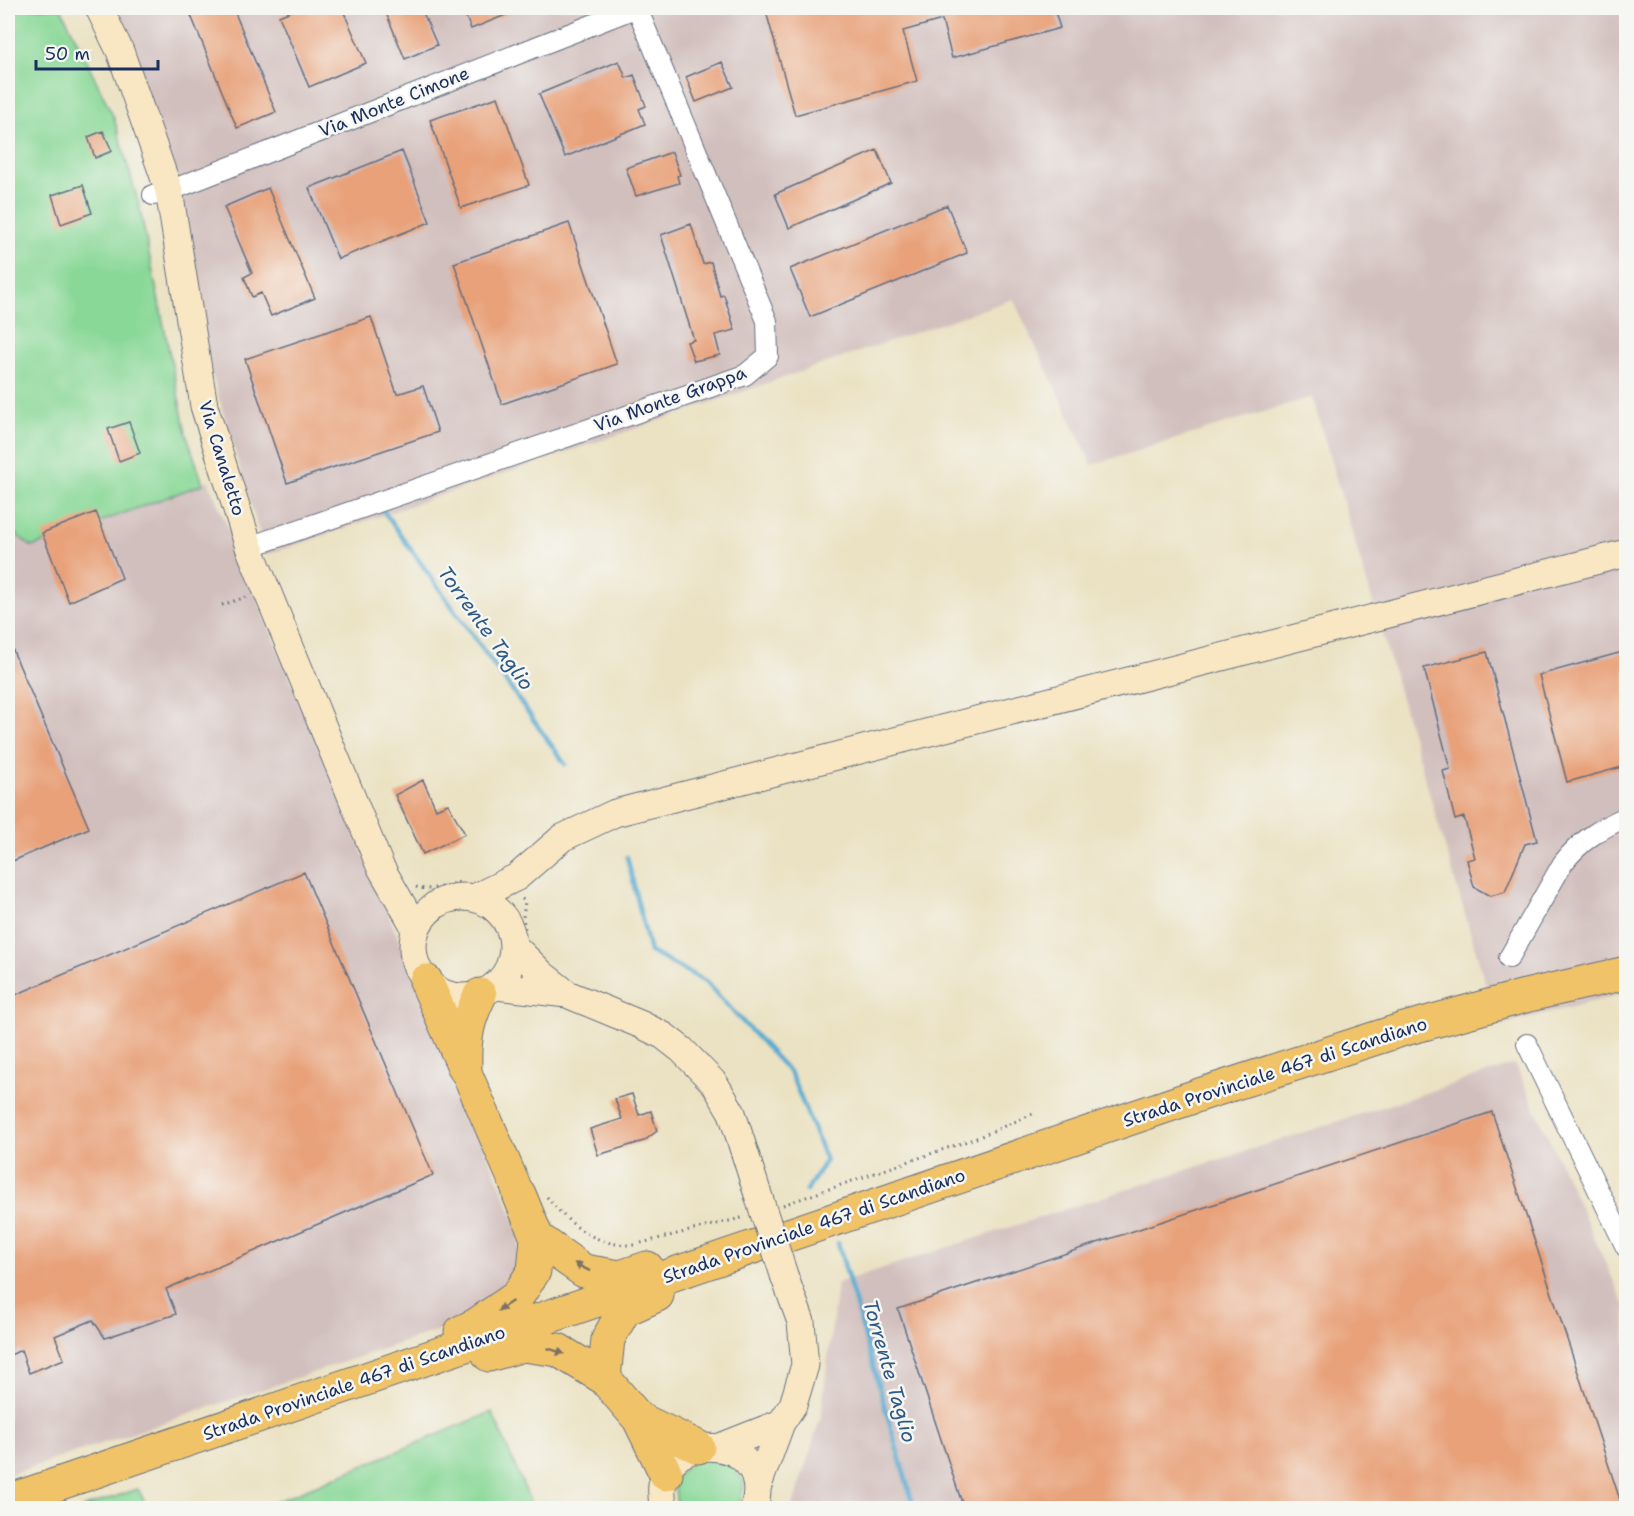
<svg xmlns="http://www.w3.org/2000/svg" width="1634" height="1516" font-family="'Shantell Sans',sans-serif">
	<rect width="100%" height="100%" fill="#f6f6f2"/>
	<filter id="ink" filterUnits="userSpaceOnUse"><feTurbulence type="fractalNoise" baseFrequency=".0167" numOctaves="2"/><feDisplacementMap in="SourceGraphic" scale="12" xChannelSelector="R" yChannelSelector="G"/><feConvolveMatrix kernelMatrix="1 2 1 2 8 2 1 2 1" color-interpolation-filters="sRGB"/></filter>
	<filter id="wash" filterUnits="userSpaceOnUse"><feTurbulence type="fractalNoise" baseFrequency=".008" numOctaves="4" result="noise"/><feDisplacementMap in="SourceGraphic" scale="24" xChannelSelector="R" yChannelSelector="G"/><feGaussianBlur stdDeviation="1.35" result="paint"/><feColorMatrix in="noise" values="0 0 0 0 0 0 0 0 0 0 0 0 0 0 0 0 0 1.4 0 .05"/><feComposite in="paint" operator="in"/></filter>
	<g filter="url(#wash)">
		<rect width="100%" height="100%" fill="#ebe2c3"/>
		<path fill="#d1bfbd" d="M102,8H1626V993L1498,1026L1312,397L1092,465L1013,299L266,555Z
			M208,480L519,1230V1275L475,1318L8,1475V528L32,547Z
			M1515,1064L1626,1308V1508H792L821,1416L837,1283Z"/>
		<path fill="#89d897" stroke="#52847a" stroke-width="1.5" d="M8,8H61L114,118L139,205L186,433L203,484L32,547L8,528Z
			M492,1412L533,1508H261Z
			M701,1455L735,1466L744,1483L739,1508H677L674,1478Z
			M138,1489L148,1508H82Z"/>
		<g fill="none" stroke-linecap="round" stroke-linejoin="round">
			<path stroke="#54aad0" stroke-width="4.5" d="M382,509L565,764
				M627,857L650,952L705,981L791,1074L826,1160L807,1190
				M838,1243L914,1508"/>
		</g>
		<g id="blocks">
			<path fill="#e8a179" d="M188,8H233L276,112L237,128Z
				M298,8H342L366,63L309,87L279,16Z
				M384,8H421L437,45L405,59Z
				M462,8H523L471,29Z
				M765,8H1054L1060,28L952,58L942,20L903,31L917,81L795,115Z
				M619,61L626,78L634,75L646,106L639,109L645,124L565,157L539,94Z
				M722,62L733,87L696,102L686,77Z
				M498,97L529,185L461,208L430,120Z
				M103,131L112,151L95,158L88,137Z
				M877,150L891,183L789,228L775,194Z
				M402,151L430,222L338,259L309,188Z
				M672,152L680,175L677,176L679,183L636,196L626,168Z
				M83,185L92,213L61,224L52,195Z
				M268,188L315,298L271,316L261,293L252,297L244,277L252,273L224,207Z
				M947,205L967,253L810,317L790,269Z
				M569,223L617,364L502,404L454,263Z
				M691,224L703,264L711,262L720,296L724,295L735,330L715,335L720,355L694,361L687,342L694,340L661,235Z
				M371,317L397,394L423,386L438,432L287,483L245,359Z
				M129,422L140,453L119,461L108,429Z
				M96,512L122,578L69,602L42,533Z
				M8,639L89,828L8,863Z
				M1626,651V766L1567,782L1539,675Z
				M1487,652L1537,841L1525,844L1505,892L1490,896L1474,887L1467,860L1475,858L1464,817L1455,820L1443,771L1450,769L1424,668Z
				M423,780L436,809L448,804L465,834L423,854L395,795Z
				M304,872L433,1175L166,1289L176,1314L105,1338L93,1320L55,1336L64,1359L29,1373L21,1350L8,1356V998Z
				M632,1094L639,1115L651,1111L657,1131L644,1141L598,1155L590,1129L622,1119L615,1099Z
				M1492,1112L1623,1509H964L898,1309Z"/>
		</g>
	</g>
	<g filter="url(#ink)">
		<use href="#blocks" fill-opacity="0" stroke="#646e81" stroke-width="1.5"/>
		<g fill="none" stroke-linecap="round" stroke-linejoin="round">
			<g stroke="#646e81" stroke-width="22">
				<path id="street" d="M153,195L169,191L635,8
					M249,547L745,375L768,356L767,321L637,8
					M1509,958L1563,863C1580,841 1601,828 1626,817
					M1527,1044L1626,1247"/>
			</g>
			<g stroke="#646e81" stroke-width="29">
				<path id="secondary" d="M99,8L120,51L169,191L204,406L249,547L380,866L413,924L415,935
					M413 947a50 50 0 1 1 100 0a50 50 0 1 1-100 0Z
					M474,898L517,877L562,838L615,813L1626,553
					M514,946L542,974L566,993
					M496,986L567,994L642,1025L664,1036L682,1050L715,1084L732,1113L761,1204
					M720,1447L781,1423
					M757,1488L781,1423L793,1405L805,1365L801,1322L785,1278
					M664,1508C643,1426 778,1428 754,1508"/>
			</g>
			<g stroke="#646e81" stroke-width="32">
				<path id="primary" d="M465,1069L519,1194"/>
			</g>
			<g stroke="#646e81" stroke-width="35">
				<path id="highway" d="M426,981L465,1069
					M465,1065C464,1038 468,1019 480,995
					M537,1238L584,1271L620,1277L647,1268
					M461,1332L476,1325L517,1297L534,1271L537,1238L519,1194
					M489,1355L523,1345L558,1350L604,1378L639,1419L666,1474
					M604,1378L608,1339L624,1310L657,1295
					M639,1419L698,1447
					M8,1501L1202,1094L1401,1030L1525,996L1626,973"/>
			</g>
			<path stroke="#646e81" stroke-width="3" stroke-dasharray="1.5 4.5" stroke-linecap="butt" d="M222,605L246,597
				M416,887C429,892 447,885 460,882
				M522,899L525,901L523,917L525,929
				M547,1197C570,1226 597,1247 635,1245
				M783,1205L979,1137L1035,1113
				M641,1243L745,1217"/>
			<use href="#street" stroke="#fff" stroke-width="20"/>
			<use href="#secondary" stroke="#f9e7c3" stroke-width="27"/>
			<use href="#primary" stroke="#f1c369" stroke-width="30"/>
			<use href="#highway" stroke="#f1c369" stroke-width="33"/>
			<g stroke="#646e81" stroke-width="29" stroke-linecap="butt">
				<path id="secondary-bridge" d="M761,1204L785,1278"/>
			</g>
			<use href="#secondary-bridge" stroke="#f9e7c3" stroke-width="27"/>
		</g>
		<defs><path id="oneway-solid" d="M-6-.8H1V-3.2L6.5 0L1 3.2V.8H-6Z" transform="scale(1.5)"/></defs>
		<g fill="#7b7263">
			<use href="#oneway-solid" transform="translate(582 1267) rotate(-153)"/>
			<use href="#oneway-solid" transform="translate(505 1306) rotate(146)"/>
			<use href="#oneway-solid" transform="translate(556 1351) rotate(18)"/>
		</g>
	</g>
	<g text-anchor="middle" stroke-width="5" stroke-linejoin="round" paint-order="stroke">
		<g font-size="18" fill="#1b2f5e" stroke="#f6f6f2">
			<text transform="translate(394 102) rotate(-22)" y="6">Via Monte Cimone</text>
			<text transform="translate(670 399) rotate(-20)" y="6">Via Monte Grappa</text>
			<text transform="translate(222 458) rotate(73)" y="6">Via Canaletto</text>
			<text transform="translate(1275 1072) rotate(-18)" y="6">Strada Provinciale 467 di Scandiano</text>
			<text transform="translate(814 1226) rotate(-19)" y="6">Strada Provinciale 467 di Scandiano</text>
			<text transform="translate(354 1383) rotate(-19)" y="6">Strada Provinciale 467 di Scandiano</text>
		</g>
		<g font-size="20" font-style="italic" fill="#2f5a86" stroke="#f6f6f2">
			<text transform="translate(486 628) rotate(54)" y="7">Torrente Taglio</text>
			<text transform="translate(890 1371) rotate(74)" y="7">Torrente Taglio</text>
		</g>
	</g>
	<rect width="1634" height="1516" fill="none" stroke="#f6f6f2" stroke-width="30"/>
	<path d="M36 60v9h122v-9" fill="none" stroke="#1b2f5e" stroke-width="3"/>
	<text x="45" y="60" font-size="18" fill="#1b2f5e" stroke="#f6f6f2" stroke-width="4.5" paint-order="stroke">50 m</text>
</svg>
